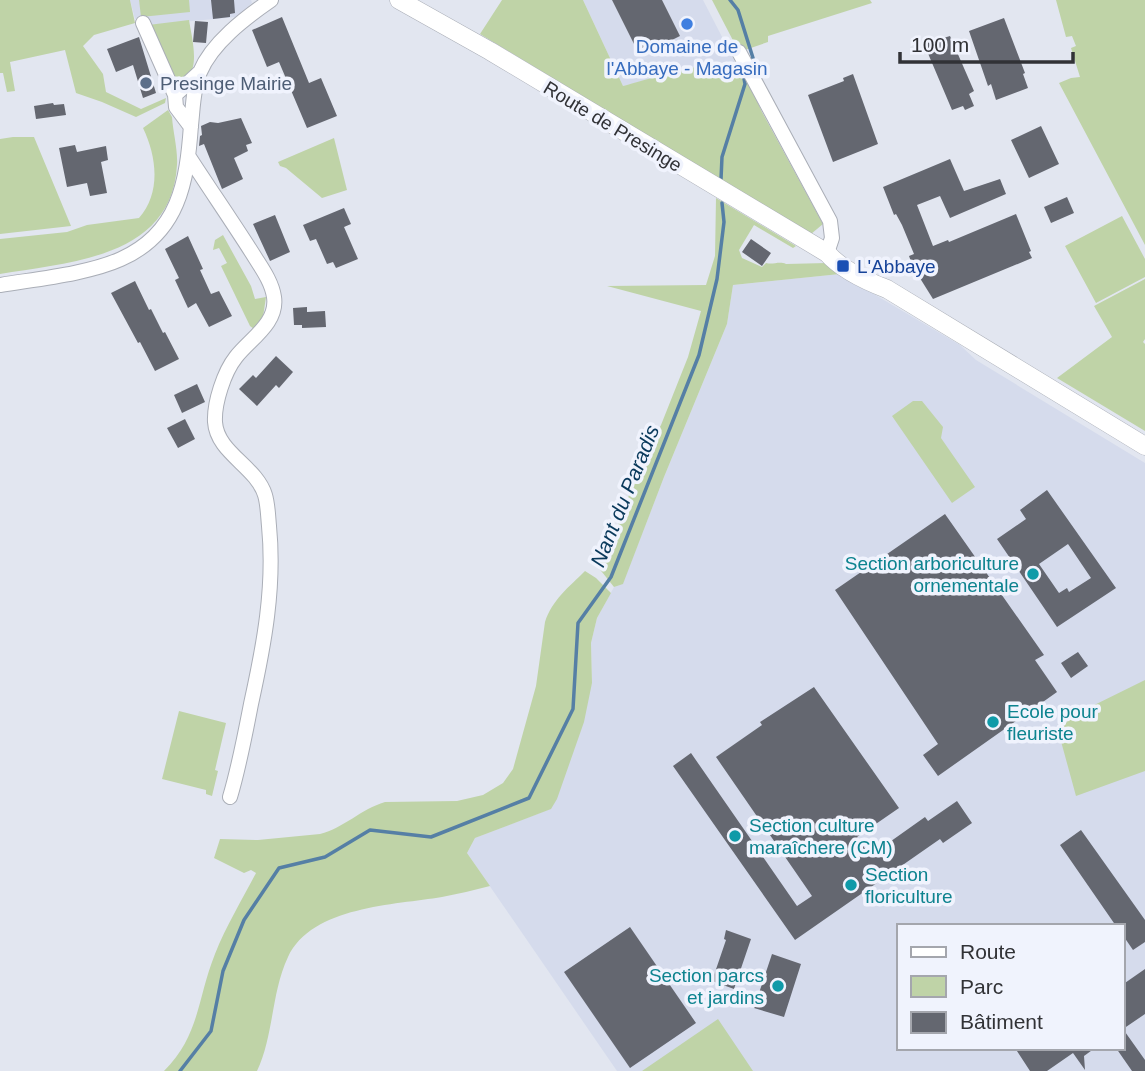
<svg xmlns="http://www.w3.org/2000/svg" width="1145" height="1071" font-family="Helvetica,sans-serif">
	<rect width="100%" height="100%" fill="#e2e6f0"/>
	<path fill="#d5dbec" fill-rule="evenodd" d="M130,0H251L252,3L236,17L149,25L145,18L135,19Z
		M583,0H612L640,56L680,36L662,0H703L735,62L714,63L623,86Z
		M840,274L960,345L976,360L1145,463V1071H617L467,853L475,838L550,809L592,683L591,643L597,618L614,587L623,583L664,477L727,324L733,285ZM898,926H1122V1048H898Z"/>
	<path fill="#bfd3a7" d="M0,0H130L135,23L94,35L83,46L103,74L106,92L141,109L166,98L165,103L136,117L102,102L76,93L65,50L10,62L15,91L7,92L3,73H0Z
		M139,0H189L190,12L141,17Z
		M502,0H583L623,86C647,80 723,55 741,66L762,112L823,224L811,234L480,34Z
		M712,0H870L872,3L768,36V42L739,52Z
		M1056,0H1145V245L1059,83L1071,78L1080,77L1071,48L1076,46L1072,36L1066,37Z
		M189,20C192,40 204,79 175,84L148,25Z
		M168,110L172,117C173,132 178,150 177,165C172,258 70,262 0,274V239L67,232L87,225L139,218C161,193 157,157 143,128Z
		M13,137H34L71,226L0,234V139Z
		M334,138L347,190L322,198L286,168L280,166L278,162Z
		M716,198L796,246L793,248L754,225L739,250L742,258L762,267L766,263C773,265 779,261 786,264L827,263L840,274L733,285L727,324L664,477L623,584L614,587L598,567L599,562L618,525L643,457L661,425L688,357L701,311L607,286L706,285L715,256Z
		M1122,216L1145,259V277L1096,303L1065,246Z
		M223,235L251,286L255,299L266,297L263,317L254,329L250,326L221,266L227,263L219,248L213,250L215,240Z
		M1145,279V339L1143,342L1145,344V431L1057,378L1112,337L1094,306Z
		M913,401H922L943,427L941,438L975,487L952,503L892,416Z
		M585,571L596,578L611,593L597,618L591,643L592,683L584,722L557,799L551,809L475,838L467,853L490,886C474,890 458,894 442,897C395,905 312,906 288,957C271,993 274,1035 257,1071H164C200,1035 197,999 215,954C226,926 242,900 256,873L251,870L244,873L214,858L220,839L258,840L320,834C344,828 361,809 385,802L457,801L483,795L503,783L513,769L536,686L545,622C552,600 569,587 585,571Z
		M1145,680V771L1076,796L1059,734L1070,717Z
		M179,711L226,723L215,770L218,771L212,796L206,794V790L162,779Z
		M718,1019L753,1071H642Z"/>
	<g fill="none" stroke-linecap="round" stroke-linejoin="round">
		<path stroke="#557fa5" stroke-width="3.5" d="M730,0L738,10L753,58L749,64
			M721,179L722,157L745,84L743,73
			M180,1071L211,1031L223,971L244,920L279,868L325,857L370,830L431,837L529,798L573,709L578,623L611,577L699,355L717,279L724,222L722,203"/>
	</g>
	<path fill="#646770" fill-rule="evenodd" d="M211,0H234L235,13L230,14V17L213,19Z
		M612,0H662L680,36L640,56Z
		M282,17L309,83L321,78L337,116L307,128L279,62L267,67L252,30Z
		M1004,18L1025,73L1023,74L1028,88L996,100L991,84L988,86L969,31Z
		M195,21L208,22L206,43L193,42Z
		M950,36L974,91L969,94L974,106L965,110L963,106L952,110L924,44Z
		M139,37L156,93L143,98L133,65L116,72L107,49Z
		M853,74L878,144L833,162L808,95L844,81L843,78Z
		M53,103L54,105L64,104L66,115L36,119L34,106Z
		M241,118L252,143L246,145L248,151L234,158L243,179L222,189L204,144L199,146L200,136L202,135L201,126L210,122L218,123Z
		M1041,126L1059,164L1029,178L1011,140Z
		M75,145L77,152L106,146L108,160L101,162L107,193L90,196L87,183L67,187L59,148Z
		M950,159L964,191L1000,179L1006,194L950,218L940,196L917,205L933,246L948,240L949,242L1016,214L1031,251L1029,252L1032,258L933,299L913,267L909,256L914,254L902,225L896,214L894,215L883,187Z
		M1067,197L1074,213L1051,223L1044,207Z
		M344,208L351,224L344,227L358,259L336,268L333,262L327,264L316,239L310,241L303,225Z
		M275,215L290,252L270,261L253,224Z
		M188,236L203,269L200,270L211,294L219,291L232,316L209,327L196,303L188,308L175,280L179,278L165,249Z
		M751,239L771,253L762,266L742,252Z
		M135,281L149,310L151,309L163,333L165,332L179,359L155,371L140,342L138,343L111,293Z
		M307,307V312L325,311L326,327L302,328V325H294L293,308Z
		M276,356L293,372L279,388L276,385L257,406L239,389L253,375L256,378Z
		M197,384L205,402L182,413L174,395Z
		M185,419L195,439L178,448L167,428Z
		M1047,490L1116,588L1057,627L997,539L1026,519L1020,510ZM1068,544L1091,578L1069,592L1067,588L1059,593L1039,564Z
		M945,514L1044,655L1035,660L1057,692L938,776L923,755L938,744L835,590Z
		M1078,652L1088,666L1071,678L1061,663Z
		M814,687L899,808L857,837L870,856L925,817L928,821L957,801L972,823L943,843L940,839L795,940L673,766L691,753L797,906L812,896L716,757L762,725L760,722Z
		M1081,830L1145,920V942L1133,950L1122,934V926H1116L1060,845Z
		M630,927L696,1023L630,1068L564,972Z
		M726,930L751,939L734,989L712,981L726,940L724,939Z
		M772,954L801,964L784,1017L754,1008Z
		M1145,969V1014L1123,1029L1145,1060V1071H1132L1116,1048H1122V985Z
		M1015,1048H1095L1084,1056L1085,1070L1073,1053L1047,1071H1030Z"/>
	<g fill="none" stroke-linecap="round" stroke-linejoin="round">
		<g stroke="#aaaeb7" stroke-width="16">
			<path id="minor" d="M143,23L175,95
				M739,52L830,221L832,238L827,253
				M191,127L176,107L175,95L200,72
				M189,157C211,191 234,224 256,259C263,270 272,283 274,297C278,323 250,339 236,357C224,372 214,403 215,422C217,453 256,466 265,495C268,505 268,516 269,526C275,587 264,645 251,704C245,735 239,767 230,797
				M0,285C36,279 88,274 121,259C179,233 187,182 191,125C193,108 193,88 200,72C212,43 245,18 271,0"/>
		</g>
		<g stroke="#aaaeb7" stroke-width="19">
			<path id="tertiary" d="M399,0L490,51L827,253C842,270 866,281 887,289L1145,446"/>
		</g>
		<use href="#minor" stroke="#fff" stroke-width="14"/>
		<use href="#tertiary" stroke="#fff" stroke-width="18"/>
	</g>
	<circle fill="#3f7fe0" stroke="#f0f3fd" stroke-width="2.5" cx="687" cy="24" r="7"/>
	<circle fill="#5c6f8a" stroke="#f0f3fd" stroke-width="2.5" cx="146" cy="83" r="7"/>
	<rect fill="#1a4fb4" stroke="#f0f3fd" stroke-width="2.5" x="836" y="259" width="14" height="14" rx="3.5"/>
	<g fill="#0f9aa8" stroke="#f0f3fd" stroke-width="2.5">
		<circle cx="1033" cy="574" r="7"/>
		<circle cx="993" cy="722" r="7"/>
		<circle cx="735" cy="836" r="7"/>
		<circle cx="851" cy="885" r="7"/>
		<circle cx="778" cy="986" r="7"/>
	</g>
	<g text-anchor="middle" stroke-width="7" stroke-linejoin="round" paint-order="stroke">
		<g font-size="19" fill="#366cbe" stroke="#f0f3fd">
			<text x="687" y="53">Domaine de<tspan x="687" dy="22">l'Abbaye - Magasin</tspan></text>
		</g>
		<g font-size="19" fill="#4e5e75" stroke="#f0f3fd" text-anchor="start">
			<text x="160" y="90">Presinge Mairie</text>
		</g>
		<g font-size="19" fill="#313236" stroke="#f0f3fd">
			<text transform="translate(613 126) rotate(31)" y="7">Route de Presinge</text>
		</g>
		<g font-size="19" fill="#164399" stroke="#f0f3fd" text-anchor="start">
			<text x="857" y="273">L'Abbaye</text>
		</g>
		<g font-size="19" fill="#0d838f" stroke="#f0f3fd" text-anchor="start">
			<text x="1019" y="570" text-anchor="end">Section arboriculture<tspan x="1019" dy="22">ornementale</tspan></text>
			<text x="1007" y="718">Ecole pour<tspan x="1007" dy="22">fleuriste</tspan></text>
			<text x="749" y="832">Section culture<tspan x="749" dy="22">maraîchere (CM)</tspan></text>
			<text x="865" y="881">Section<tspan x="865" dy="22">floriculture</tspan></text>
			<text x="764" y="982" text-anchor="end">Section parcs<tspan x="764" dy="22">et jardins</tspan></text>
		</g>
		<g font-size="21" font-style="italic" fill="#09395b" stroke="#f0f3fd">
			<text transform="translate(625 496) rotate(-68)" y="7">Nant du Paradis</text>
		</g>
	</g>
	<rect x="897" y="924" width="228" height="126" fill="#f0f3fd" stroke="#a4a6ad" stroke-width="2"/>
	<rect x="911" y="947" width="35" height="10" fill="#ffffff" stroke="#a4a6ad" stroke-width="2"/>
	<text x="960" y="959" font-size="21" fill="#313236">Route</text>
	<rect x="911" y="976" width="35" height="21" fill="#bfd3a7" stroke="#a4a6ad" stroke-width="2"/>
	<text x="960" y="994" font-size="21" fill="#313236">Parc</text>
	<rect x="911" y="1012" width="35" height="21" fill="#646770" stroke="#a4a6ad" stroke-width="2"/>
	<text x="960" y="1029" font-size="21" fill="#313236">Bâtiment</text>
	<path d="M900 52v10h173v-10" fill="none" stroke="#313236" stroke-width="3.5"/>
	<text x="911" y="52" font-size="21" fill="#313236" stroke="#f0f3fd" stroke-width="5" paint-order="stroke">100 m</text>
</svg>
